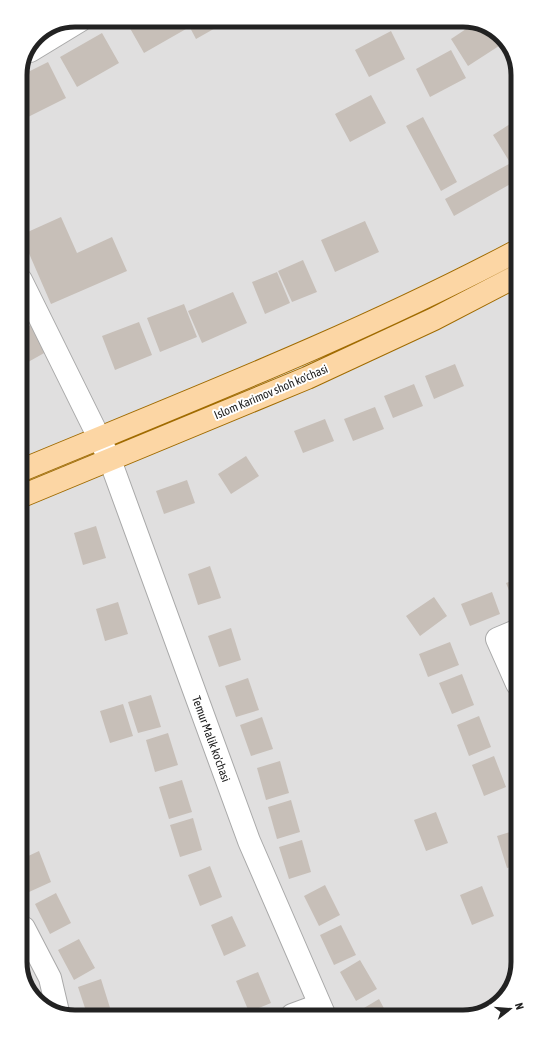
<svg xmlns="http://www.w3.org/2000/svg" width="538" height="1037" font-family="'Asap Condensed',sans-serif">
	<rect width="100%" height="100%" fill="#f2efe9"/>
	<path fill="#e0dfdf" d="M75,20H466L496,31L514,54L518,962L509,993L484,1013L72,1017L42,1006L24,983L20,72L36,36Z"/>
	<path fill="#c7bfb8" d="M132,20H181L186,29L144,53L127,23Z
		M186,20H225L226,22L196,39Z
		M475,23L493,30L502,44L468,66L451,39Z
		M391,31L405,59L369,77L355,50Z
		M102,33L119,63L77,87L60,57Z
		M451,50L466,78L430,97L416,69Z
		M48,62L66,98L20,121V76Z
		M371,95L386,123L350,142L335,114Z
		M423,117L457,182L441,191L406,126Z
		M514,122V169L493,135L510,124L513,129L511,124Z
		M509,164L514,174V182L454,216L445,199Z
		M61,217L77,253L112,237L127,271L51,304L21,235Z
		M365,221L379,252L335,272L321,240Z
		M303,260L317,292L292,302L278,271Z
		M277,272L290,303L265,314L252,282Z
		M233,292L247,323L202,343L188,311Z
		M184,304L197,337L160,352L147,318Z
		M139,322L152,355L115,370L102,336Z
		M31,325L46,352L21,366V330Z
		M455,364L464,386L434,399L425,376Z
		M414,384L423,406L393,418L384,396Z
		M375,407L384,429L353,441L344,419Z
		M325,419L334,441L303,453L294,431Z
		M516,436V453L509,440Z
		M246,456L259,476L231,494L218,474Z
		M187,480L195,503L164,514L156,491Z
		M96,526L106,558L83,565L74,533Z
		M210,566L221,598L198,605L188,574Z
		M516,579V604L515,605L506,583Z
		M492,592L500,614L470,626L461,604Z
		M434,597L447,616L420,636L406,616Z
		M118,602L128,634L105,641L96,609Z
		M231,628L241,660L219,667L208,636Z
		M450,642L459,665L428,677L419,654Z
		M462,674L474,705L452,714L439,683Z
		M248,678L259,710L236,717L225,686Z
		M151,695L161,727L138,733L128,702Z
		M123,704L133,736L110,743L100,711Z
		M479,716L491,747L469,756L457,725Z
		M262,717L273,749L251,756L240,725Z
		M168,733L178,765L155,772L146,740Z
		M494,756L506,787L484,796L472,765Z
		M280,761L289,793L266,800L257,768Z
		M182,780L192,812L169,819L159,787Z
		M291,800L300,832L277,839L268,807Z
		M436,812L448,843L426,851L414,820Z
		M193,818L202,850L180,857L170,825Z
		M517,830L518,865L507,868L497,836Z
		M302,840L311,872L289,879L279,847Z
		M39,851L51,882L29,892L24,878V858Z
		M210,866L222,897L200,906L188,875Z
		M325,885L340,915L319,926L304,896Z
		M482,886L494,916L472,925L460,895Z
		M56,893L71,923L50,934L35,904Z
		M232,916L246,946L224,956L211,925Z
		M341,925L356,955L334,965L320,935Z
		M79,939L95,968L74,980L58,950Z
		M360,960L377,989L356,1001L340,972Z
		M258,972L271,1003L249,1012L236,981Z
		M101,979L111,1011L93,1017H88L78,987Z
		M379,999L387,1014H360L359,1011Z"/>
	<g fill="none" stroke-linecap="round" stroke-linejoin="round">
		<g stroke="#a9a9a9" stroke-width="24">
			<path id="minor" d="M30,51L81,20
				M21,280L110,460L249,841L324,1014
				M516,631L497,639L517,684
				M24,928L50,978L58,1012
				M292,1015L319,1005"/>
		</g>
		<g stroke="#a06b00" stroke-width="24">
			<path id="major" d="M22,470C188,401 356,336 515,252
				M22,496L307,378L434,319L515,277"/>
		</g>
		<use href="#minor" stroke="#fff" stroke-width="22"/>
		<use href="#major" stroke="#fcd6a4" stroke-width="22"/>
	</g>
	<g text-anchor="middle" stroke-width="4" stroke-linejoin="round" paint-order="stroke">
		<g font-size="12" fill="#222" stroke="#fff">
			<text transform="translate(271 392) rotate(-23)" y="4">Islom Karimov shoh ko'chasi</text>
			<text transform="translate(211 739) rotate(70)" y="4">Temur Malik ko'chasi</text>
		</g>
	</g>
	<path d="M0 0H538V1037H0ZM75 27H463A48 48 0 0 1 511 75V962A48 48 0 0 1 463 1010H75A48 48 0 0 1 27 962V75A48 48 0 0 1 75 27Z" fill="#fff" fill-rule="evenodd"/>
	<path fill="none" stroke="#222" stroke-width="5" d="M75 27H463A48 48 0 0 1 511 75V962A48 48 0 0 1 463 1010H75A48 48 0 0 1 27 962V75A48 48 0 0 1 75 27Z"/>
	<g transform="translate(510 1009) rotate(73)" stroke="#ffffff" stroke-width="3" paint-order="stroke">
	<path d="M0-3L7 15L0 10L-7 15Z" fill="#222222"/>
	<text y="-6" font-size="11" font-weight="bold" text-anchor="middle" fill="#222222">N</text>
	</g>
</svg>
